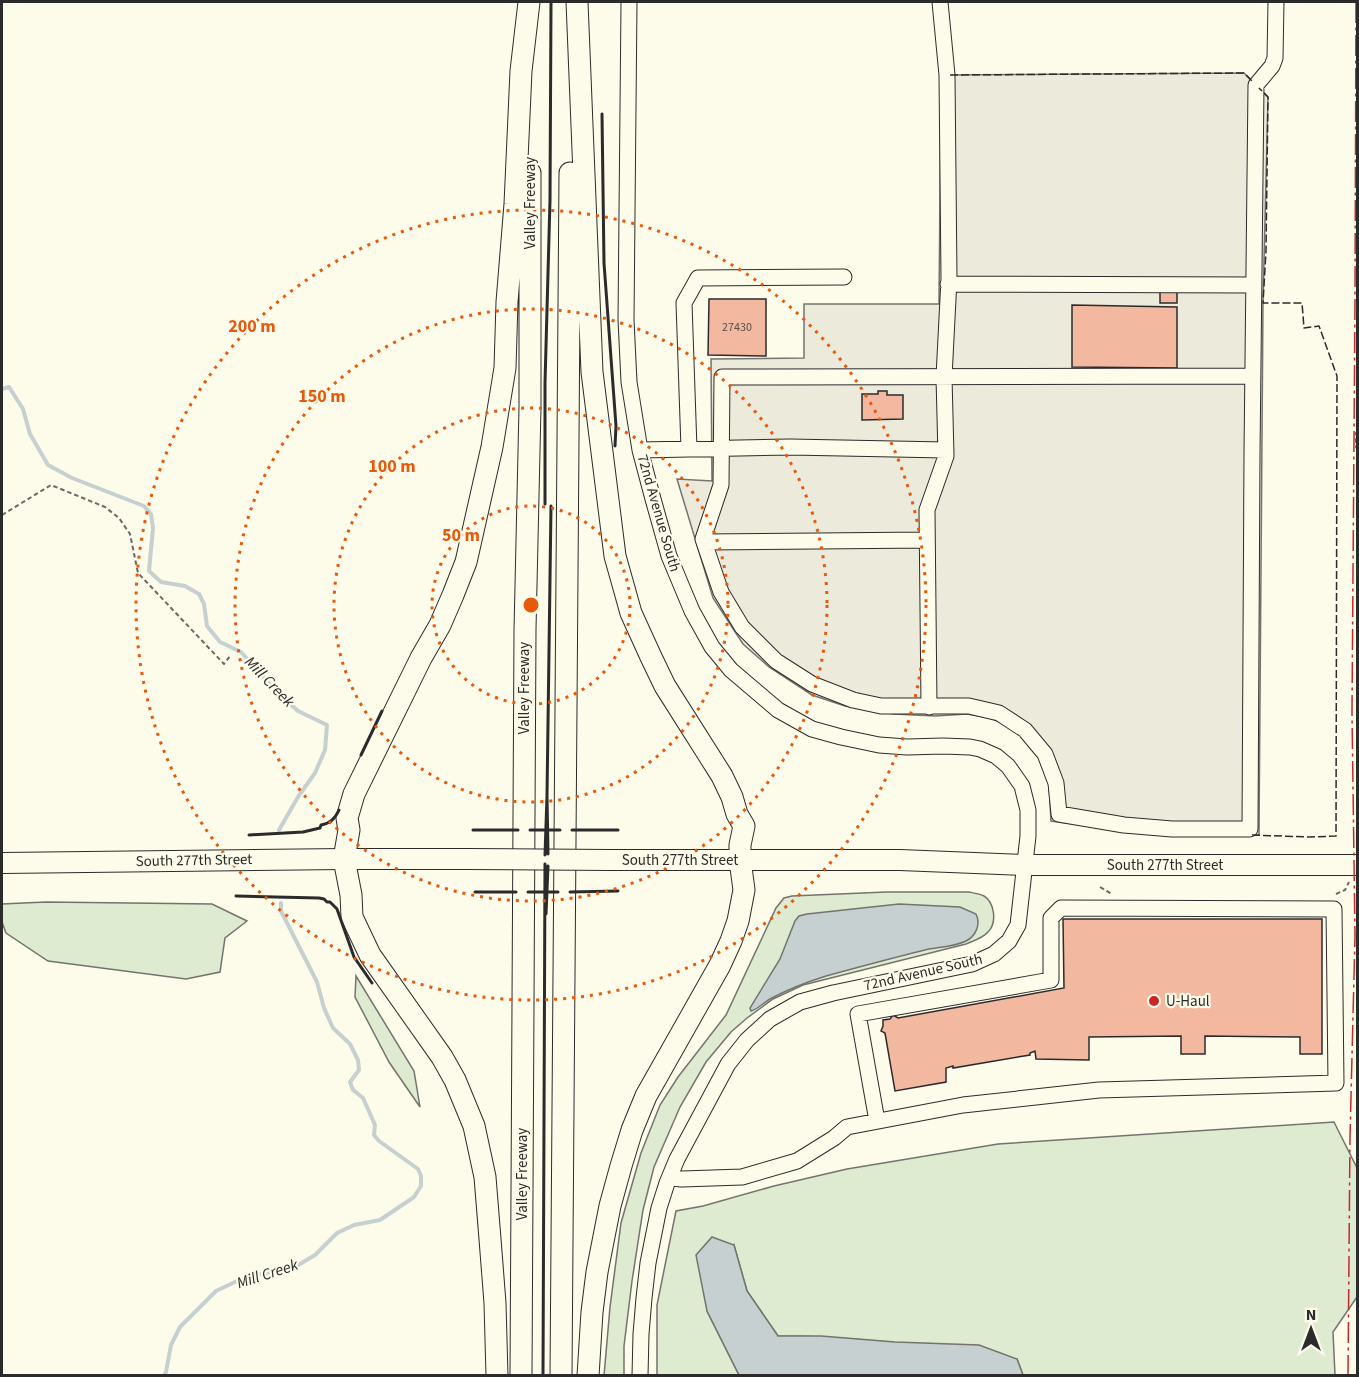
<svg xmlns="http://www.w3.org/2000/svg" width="1359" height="1377" font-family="'Source Sans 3',sans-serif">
	<rect width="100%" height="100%" fill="#fdfbea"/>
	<path fill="#deebd1" stroke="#74746e" stroke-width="1.5" d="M886,892H969C974,893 980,894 984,896C995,903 997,923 988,932C983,938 973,941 966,944L803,985L773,999L747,1018L731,1032L706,1062L680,1107L654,1167L643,1210L632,1281L624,1346V1375L604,1376L610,1307L621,1223L641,1153L660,1105L678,1077L726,1015L776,908L784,898L792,896Z
		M46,902L212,904L247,921L225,938L220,972L186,979L48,961L6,933L2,922V904Z
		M356,976L414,1071L420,1107L389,1062L355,997Z
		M1334,1122L1357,1168V1297L1333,1332L1335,1375H1023L1017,1359C936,1348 860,1336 778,1336L747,1291L734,1245L707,1311L739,1375L657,1376V1305L676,1211L703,1206L774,1186L847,1169L998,1144Z"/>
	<path fill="#eceadb" stroke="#74746e" stroke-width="1.5" d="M1244,73L1268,97L1263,303L1259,835H1156L1051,821L1049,785L1043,763L1030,745L1013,728L990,718L967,714L935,716L894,714L845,706L812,695L769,667L743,644L713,598L677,479L712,481L711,359L804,358V304H939L941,75Z"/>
	<path fill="#c7d0d0" stroke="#74746e" stroke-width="1.5" d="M899,904L960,907L976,914C981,924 976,936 966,941C954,947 938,947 925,950C892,958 859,967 826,976C807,982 788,989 770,999C763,1003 758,1009 751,1011L750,1008L780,959L795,921L799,916L807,914Z
		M712,1237L734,1245L747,1291L778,1336H821L895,1342L979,1345L1017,1359L1023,1375H739L707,1311L696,1255Z"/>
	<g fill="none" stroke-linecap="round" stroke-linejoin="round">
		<path stroke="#c7d0d0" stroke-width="4" d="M2,389L9,387L23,409L30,434L48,465L72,478L144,506L151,514L153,528L149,571L161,582L185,586L199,594L204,604L207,626L220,642L241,652L276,691L298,711L327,725L325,750L315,773L298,797L279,830
			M164,1376L166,1372L171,1345L180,1327L216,1291L235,1282L256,1275L295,1267L315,1255L337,1233L354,1225L380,1220L414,1197L421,1186V1176L418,1169L379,1141L374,1135L375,1125L363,1098L353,1090L350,1082L359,1070L358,1060L350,1044L333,1028L324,1008L317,982L281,911V903"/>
	</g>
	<path fill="#f2b8a0" stroke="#2b2b2b" stroke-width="1.5" d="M1160,292H1177V303H1160Z
		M709,299H766V356L708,355Z
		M1072,305L1177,307V368L1072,367Z
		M878,391H887V395H903V419L862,420V394H878Z
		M1063,919H1322V1054H1300V1037L1205,1036V1054H1181V1036L1089,1037V1060L1036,1059L1035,1051L1030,1053V1055L953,1068V1066L946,1068V1082L895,1091L885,1033L881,1031L883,1026V1020L890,1019L893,1015L898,1018L1064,988Z"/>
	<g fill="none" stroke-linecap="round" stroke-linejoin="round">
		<g stroke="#2b2b2b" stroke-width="17">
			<path id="minor" d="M629,2L626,320L629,382L640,450L653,499L669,556L692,611L712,647L731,670L778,710L812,729L841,737L879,745L907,747L943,746L970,747L980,749L996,756L1008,766L1022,786L1028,810V836L1018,925L1009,941L994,954L972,964L833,993L800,1002L770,1019L747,1040L728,1064L677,1159L667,1183L659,1208L648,1263L644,1298L641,1334L640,1376
				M948,284L1254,285
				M1253,376L722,377L721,485L703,539L721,592L742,627L776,661L812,684L853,700L881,706H969L999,713L1025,730L1045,754L1056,783L1059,814L1124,825L1172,829H1250L1252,454L1256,85L1272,66L1275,58L1276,2
				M689,449L684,303L698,278L844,277
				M640,450L790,447L946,450
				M704,542L927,540
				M929,707L927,510L946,456L944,377L949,279L947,75L940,2
				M670,1178L682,1179L742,1177L797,1161L834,1138L847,1127L963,1105L1099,1090L1336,1083L1334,909L1061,908L1051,918V980L858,1014L877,1121"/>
		</g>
		<g stroke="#2b2b2b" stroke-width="22">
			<path id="major" d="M610,860H900L1025,865H1358
				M2,863L344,859H468"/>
		</g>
		<g stroke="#2b2b2b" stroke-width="23">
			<path id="highway" d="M577,2L592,372L615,556L631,613L651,657L665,686L722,776L732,797L737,814L744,826L740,845V860L744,890L738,921L731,941L720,965L646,1096L632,1130L621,1166L610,1206L597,1272L592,1312L588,1376
				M497,1376L495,1303L490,1239L485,1177L474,1126L455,1080L442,1057L370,955L352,917L351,895L344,859L349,830L347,818L354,794L421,658L440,625L453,595L466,562L492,447L505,368L507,302L515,204L521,71L529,2
				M521,1376L525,630L530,407V173
				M561,1376L570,173"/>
		</g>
		<path stroke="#6a6964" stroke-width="2" stroke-dasharray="4.5 3" stroke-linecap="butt" d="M1358,432L1356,433V447L1358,450
			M2,515L51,485L105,507L119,518L130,534L138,573L224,664L230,656
			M1100,887L1112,894
			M1336,894L1345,890L1349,882"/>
		<use href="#minor" stroke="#fdfbea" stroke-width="15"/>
		<use href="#major" stroke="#fdfbea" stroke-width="20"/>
		<use href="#highway" stroke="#fdfbea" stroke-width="21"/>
		<g stroke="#2b2b2b" stroke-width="22" stroke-linecap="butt">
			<path id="major-bridge" d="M468,859L610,860"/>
		</g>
		<use href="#major-bridge" stroke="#fdfbea" stroke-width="20"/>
		<path stroke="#2b2b2b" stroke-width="1.5" stroke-dasharray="8 3" stroke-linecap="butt" d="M950,75L1244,73L1253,82
			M1252,835L1310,837L1336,836L1337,376L1319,326L1304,328L1302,303H1263L1266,251L1268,97L1259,88"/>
		<path stroke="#2b2b2b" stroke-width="3" d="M602,114L604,263L616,426L615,446
			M545,504V383L550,200L551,2
			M361,755L382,711
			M547,796L551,506
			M473,830H518
			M530,830H560
			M572,830H618
			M249,835L303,832L320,828L321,825C330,824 335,819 339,810
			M545,855L547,796L548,854
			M475,892H516
			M528,892H558
			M570,892L618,891
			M236,896L319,898L324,899L327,902H330L337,909L354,957L372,983
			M546,914L548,866
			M543,1376L545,864"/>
		<path stroke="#c62828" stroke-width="1.5" stroke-dasharray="21 4.5 3 4.5" stroke-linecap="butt" d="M1348,1376L1350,1137L1355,936L1352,712L1355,300L1356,2"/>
	</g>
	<g fill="none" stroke="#e8590c" stroke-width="3" stroke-dasharray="3 6">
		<circle cx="531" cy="605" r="99"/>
		<circle cx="531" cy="605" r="197"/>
		<circle cx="531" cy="605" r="296"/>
		<circle cx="531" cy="605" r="395"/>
	</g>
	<circle fill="#c62828" stroke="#fdfbea" stroke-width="2" cx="1154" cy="1001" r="6"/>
	<g text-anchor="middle" stroke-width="4.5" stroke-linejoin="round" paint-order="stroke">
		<g font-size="12" fill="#5d4e48">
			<text x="737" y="331">27430</text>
		</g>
		<g font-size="15" fill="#2b2b2b" stroke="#fdfbea">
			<text transform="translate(530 203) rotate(-90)" y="5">Valley Freeway</text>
			<text transform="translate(659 513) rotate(74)" y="5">72nd Avenue South</text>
			<text transform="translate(524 688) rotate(-90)" y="5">Valley Freeway</text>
			<text transform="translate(194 860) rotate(-1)" y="5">South 277th Street</text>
			<text x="680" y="865">South 277th Street</text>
			<text x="1165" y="870">South 277th Street</text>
			<text transform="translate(923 972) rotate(-13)" y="5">72nd Avenue South</text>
			<text transform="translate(522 1174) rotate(-90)" y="5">Valley Freeway</text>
		</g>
		<g font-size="15" fill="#2b2b2b" stroke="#fdfbea" text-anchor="start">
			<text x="1166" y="1006">U-Haul</text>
		</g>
		<g font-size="16" font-style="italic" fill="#2b2b2b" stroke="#fdfbea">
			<text transform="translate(270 681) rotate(46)" y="6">Mill Creek</text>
			<text transform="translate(267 1273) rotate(-18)" y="6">Mill Creek</text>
		</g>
	</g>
	<circle cx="531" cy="605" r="9" fill="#e8590c" stroke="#fdfbea" stroke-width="3"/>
	<g font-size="18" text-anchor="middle" font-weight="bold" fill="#e8590c" stroke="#fdfbea" stroke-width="4.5" stroke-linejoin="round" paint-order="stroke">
		<text x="252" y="332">200 m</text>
		<text x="322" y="402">150 m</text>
		<text x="392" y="472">100 m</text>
		<text x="461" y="541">50 m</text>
	</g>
	<rect width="1359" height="1377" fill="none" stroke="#2b2b2b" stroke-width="6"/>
	<g transform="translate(1311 1329)" stroke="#fdfbea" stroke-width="4.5" paint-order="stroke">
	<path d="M0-4.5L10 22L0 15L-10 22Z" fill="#2b2b2b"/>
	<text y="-9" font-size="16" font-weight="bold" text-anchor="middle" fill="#2b2b2b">N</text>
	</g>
</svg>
